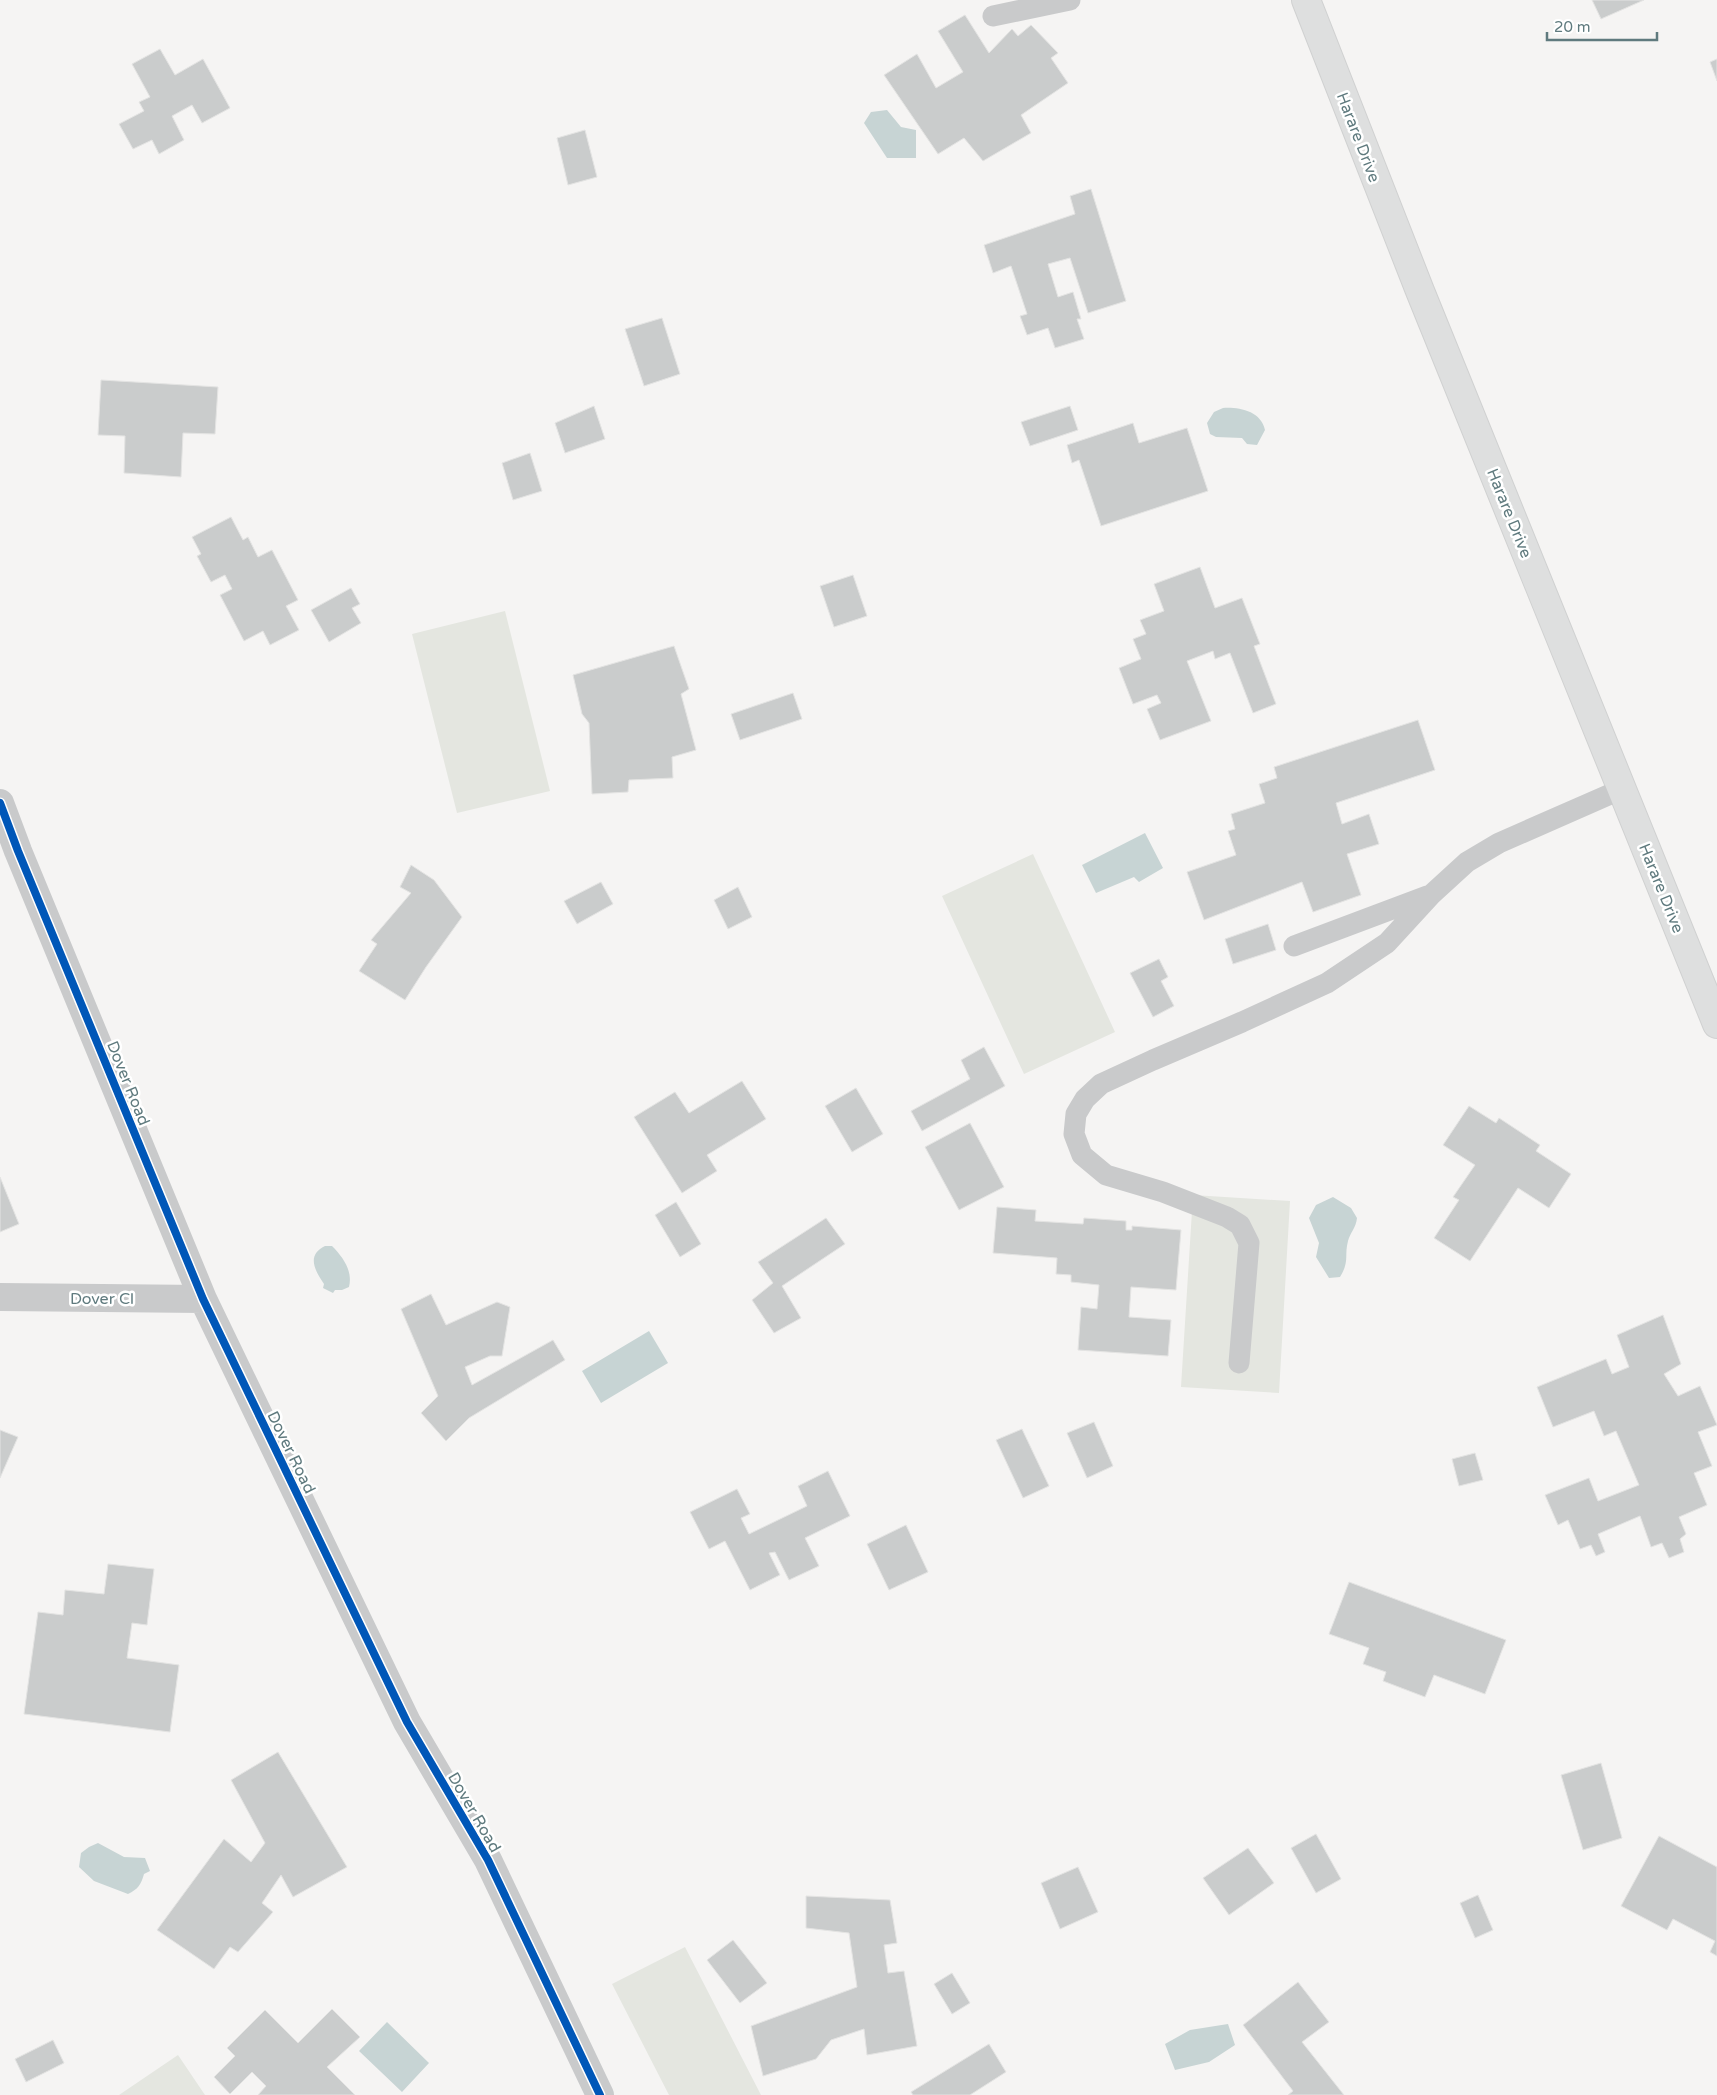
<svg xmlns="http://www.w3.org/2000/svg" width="1717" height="2095" font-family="'Varela Round',sans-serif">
	<rect width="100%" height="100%" fill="#f5f4f3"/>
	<path fill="#e4e6e0" d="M505,611L550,791L457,813L412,634Z
		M1033,854L1115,1032L1024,1074L942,896Z
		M1193,1195L1290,1201L1279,1393L1181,1387Z
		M685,1947L761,2095H669L612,1984Z
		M178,2055L205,2095H119Z"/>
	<path fill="#c7d4d4" d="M887,110L901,127L916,130V158H887L864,123L871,112Z
		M1223,408C1239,407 1261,411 1265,430L1257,445L1247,444L1242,438L1216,437L1210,434L1207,423L1214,412Z
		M1145,833L1163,868L1139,882L1134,877L1096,893L1082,865Z
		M1333,1197L1351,1208L1357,1218C1356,1228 1350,1233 1348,1241C1344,1256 1350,1261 1340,1277L1329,1278L1316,1257L1319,1243L1309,1218L1316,1205Z
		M325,1246H332C343,1257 353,1271 349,1287L342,1290H335L333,1293L323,1288L324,1284C315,1271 306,1255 325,1246Z
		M649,1331L668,1363L601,1403L582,1371Z
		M98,1843L124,1857L145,1858L150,1871L144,1874C141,1885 138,1889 128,1894L94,1881L79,1867L81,1853L89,1847Z
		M387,2022L429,2063L402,2092L359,2051Z
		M1228,2024L1235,2045L1209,2062L1175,2070L1165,2044L1190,2030Z"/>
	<path fill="#cacccc" stroke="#e4e4e3" d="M1592,0H1644L1601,19Z
		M965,15L989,53L1012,29L1018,36L1031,25L1058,53L1051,58L1068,83L1021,115L1031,133L983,161L964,138L938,154L884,75L917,54L936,88L963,72L938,31Z
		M160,49L175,75L203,59L230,108L202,123L192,105L172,116L184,140L159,154L152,140L133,149L119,124L144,111L139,102L150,97L132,64Z
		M1717,59V81L1710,62Z
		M585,130L597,177L568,185L557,138Z
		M1091,189L1126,301L1088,313L1070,258L1048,264L1058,297L1073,292L1081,319H1077L1084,339L1055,348L1048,328L1027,335L1020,316L1027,314L1011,266L993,273L984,245L1075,214L1070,196Z
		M662,318L680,374L644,386L625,329Z
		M101,380L218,387L215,434L183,433L181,477L124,473L125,436L98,435Z
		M594,406L605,439L565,453L555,423Z
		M1070,406L1078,430L1030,446L1021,422Z
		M1133,423L1139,443L1187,428L1208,491L1101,526L1079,460L1072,463L1067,445Z
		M530,453L542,491L513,500L502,463Z
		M231,517L243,540L248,537L258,557L272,550L298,600L286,606L299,630L270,645L263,631L244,641L220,595L232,589L225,575L211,582L197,556L201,554L192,537Z
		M1200,567L1215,608L1242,598L1260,644L1254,646L1276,704L1253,713L1230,653L1215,659L1213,651L1187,661L1211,721L1160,740L1147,709L1161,703L1157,695L1133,704L1119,668L1141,659L1133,639L1146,634L1140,620L1164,611L1154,584Z
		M853,575L867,616L834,627L820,586Z
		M351,588L360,604L352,608L361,623L329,642L311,610Z
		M674,646L689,689L681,694L696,750L672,757L673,778L629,780L628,792L592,794L589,723L582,714L573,675Z
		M793,693L802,719L740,740L731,714Z
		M1418,720L1435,770L1336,803L1342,824L1369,814L1379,844L1347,854L1361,895L1313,912L1302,882L1204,920L1187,872L1236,855L1228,831L1235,829L1231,814L1265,803L1259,784L1277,778L1274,767Z
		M411,865L434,880L462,917L426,967L405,1000L359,971L377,944L371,940L411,893L400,887Z
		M601,882L613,904L577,924L564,901Z
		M738,887L752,917L728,929L714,900Z
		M1268,924L1276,950L1233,964L1225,939Z
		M1159,959L1168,977L1161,981L1174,1006L1153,1017L1130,973Z
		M984,1047L1005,1086L922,1131L911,1111L970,1079L961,1060Z
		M742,1081L766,1119L707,1155L717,1171L682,1193L634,1117L675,1092L689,1113Z
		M856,1088L883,1134L852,1152L825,1106Z
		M1469,1106L1496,1123L1499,1118L1540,1145L1536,1151L1571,1174L1549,1208L1518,1188L1470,1261L1434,1238L1459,1200L1453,1197L1475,1165L1443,1145Z
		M970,1123L1004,1187L959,1210L925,1147Z
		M0,1177L19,1224L0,1232Z
		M676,1202L701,1244L680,1257L655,1215Z
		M997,1207L1036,1210L1035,1221L1083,1224L1084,1218L1126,1221V1230H1132V1226L1181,1230L1176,1290L1131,1287L1129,1317L1171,1320L1168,1356L1078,1350L1081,1307L1097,1309L1099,1285L1071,1282V1275L1056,1274L1057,1258L993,1253Z
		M826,1218L845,1244L782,1286L801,1318L774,1333L752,1300L773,1283L758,1262Z
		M431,1294L446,1325L497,1302L510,1307L502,1356H490L465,1367L472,1385L553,1340L565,1360L469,1418L446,1441L421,1413L438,1396L401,1309Z
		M1663,1315L1681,1364L1664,1374L1678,1396L1700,1386L1717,1425L1698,1432L1712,1466L1694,1473L1707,1505L1679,1517L1686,1534L1680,1539L1684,1552L1669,1558L1662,1543L1651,1547L1640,1516L1598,1534L1605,1552L1596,1556L1591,1545L1580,1549L1568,1520L1558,1525L1545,1495L1589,1478L1598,1501L1639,1485L1616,1431L1604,1436L1594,1411L1553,1427L1537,1387L1606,1359L1612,1374L1629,1367L1617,1335Z
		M1094,1422L1113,1466L1087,1478L1067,1433Z
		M1022,1429L1049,1486L1023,1498L996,1440Z
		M0,1430L18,1437L0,1478Z
		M1475,1453L1483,1480L1459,1486L1452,1459Z
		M828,1471L850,1516L805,1538L819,1566L789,1580L775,1552L769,1553L780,1575L750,1590L725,1541L709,1549L690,1512L737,1489L750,1514L741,1518L749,1534L807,1506L798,1486Z
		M906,1525L928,1572L889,1590L867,1544Z
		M108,1564L154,1569L147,1625L132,1623L127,1658L179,1665L170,1732L24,1714L38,1612L63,1615L65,1590L104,1594Z
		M1349,1582L1506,1640L1485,1694L1434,1675L1425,1697L1383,1681L1386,1672L1363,1664L1369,1648L1329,1634Z
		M278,1752L347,1867L293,1897L281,1875L262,1903L273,1912L238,1952L230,1947L214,1969L157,1930L224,1839L251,1862L265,1843L231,1780Z
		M1601,1763L1622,1838L1583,1850L1561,1775Z
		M1316,1834L1341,1879L1316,1893L1291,1848Z
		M1659,1836L1717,1867V1956L1710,1952L1715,1941L1673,1919L1667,1930L1621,1906Z
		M1248,1848L1274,1883L1229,1915L1203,1878Z
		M1078,1867L1098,1912L1060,1929L1041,1883Z
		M1478,1895L1493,1930L1475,1938L1460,1903Z
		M806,1896L890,1900L897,1943L884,1945L888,1973L904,1971L917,2046L867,2055L864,2029L831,2040L816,2059L763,2076L751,2026L857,1987L849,1933L806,1928Z
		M733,1940L767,1983L740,2003L707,1960Z
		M952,1973L970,2003L952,2014L934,1984Z
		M1298,1982L1329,2022L1302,2042L1344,2095H1288L1293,2091L1243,2025Z
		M332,2009L360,2037L327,2067L355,2095H258L266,2086L252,2072L230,2094L214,2077L235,2056L227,2048L265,2010L298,2043Z
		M53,2040L64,2063L26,2082L15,2059Z
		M989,2044L1006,2072L970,2095H913L911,2092Z"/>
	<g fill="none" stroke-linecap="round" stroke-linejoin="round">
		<g stroke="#d0d1d1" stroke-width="30">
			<path id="primary" d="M1306,0L1420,291L1717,1024"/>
		</g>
		<path stroke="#c9cacb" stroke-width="21" d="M993,16L1070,0
			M1294,946L1427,896
			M1239,1363L1249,1243L1240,1225L1227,1217L1163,1192L1106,1175L1082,1155L1074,1134L1076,1114L1085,1099L1101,1084L1153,1060L1242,1022L1327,983L1387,943L1432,894L1467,862L1499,843L1622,789"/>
		<path stroke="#c9cacb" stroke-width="28" d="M0,803L18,851L203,1299L407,1722L488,1860L600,2095
			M0,1297L203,1299"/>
		<use href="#primary" stroke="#dedfdf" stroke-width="28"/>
		<g stroke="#fff" stroke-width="11">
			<path id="cycleway" d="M0,803L18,851L203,1299L407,1722L488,1860L600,2095"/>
		</g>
		<use href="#cycleway" stroke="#0057b8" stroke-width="8"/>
	</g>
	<g text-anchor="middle" stroke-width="5" stroke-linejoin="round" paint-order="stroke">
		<g font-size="16" fill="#5f7a7e" stroke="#fff">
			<text transform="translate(1359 137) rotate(69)" y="6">Harare Drive</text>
			<text transform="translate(1510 513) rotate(68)" y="6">Harare Drive</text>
			<text transform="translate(1662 888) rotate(68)" y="6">Harare Drive</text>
			<text transform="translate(129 1083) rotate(68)" y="6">Dover Road</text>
			<text x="102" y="1304">Dover Cl</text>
			<text transform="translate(292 1452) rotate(64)" y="6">Dover Road</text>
			<text transform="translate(475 1812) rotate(60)" y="6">Dover Road</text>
		</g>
	</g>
	<path d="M1547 32v8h110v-8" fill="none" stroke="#5f7a7e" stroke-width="2.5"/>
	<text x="1554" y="32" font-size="15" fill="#5f7a7e" stroke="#ffffff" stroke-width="4" paint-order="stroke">20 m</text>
</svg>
